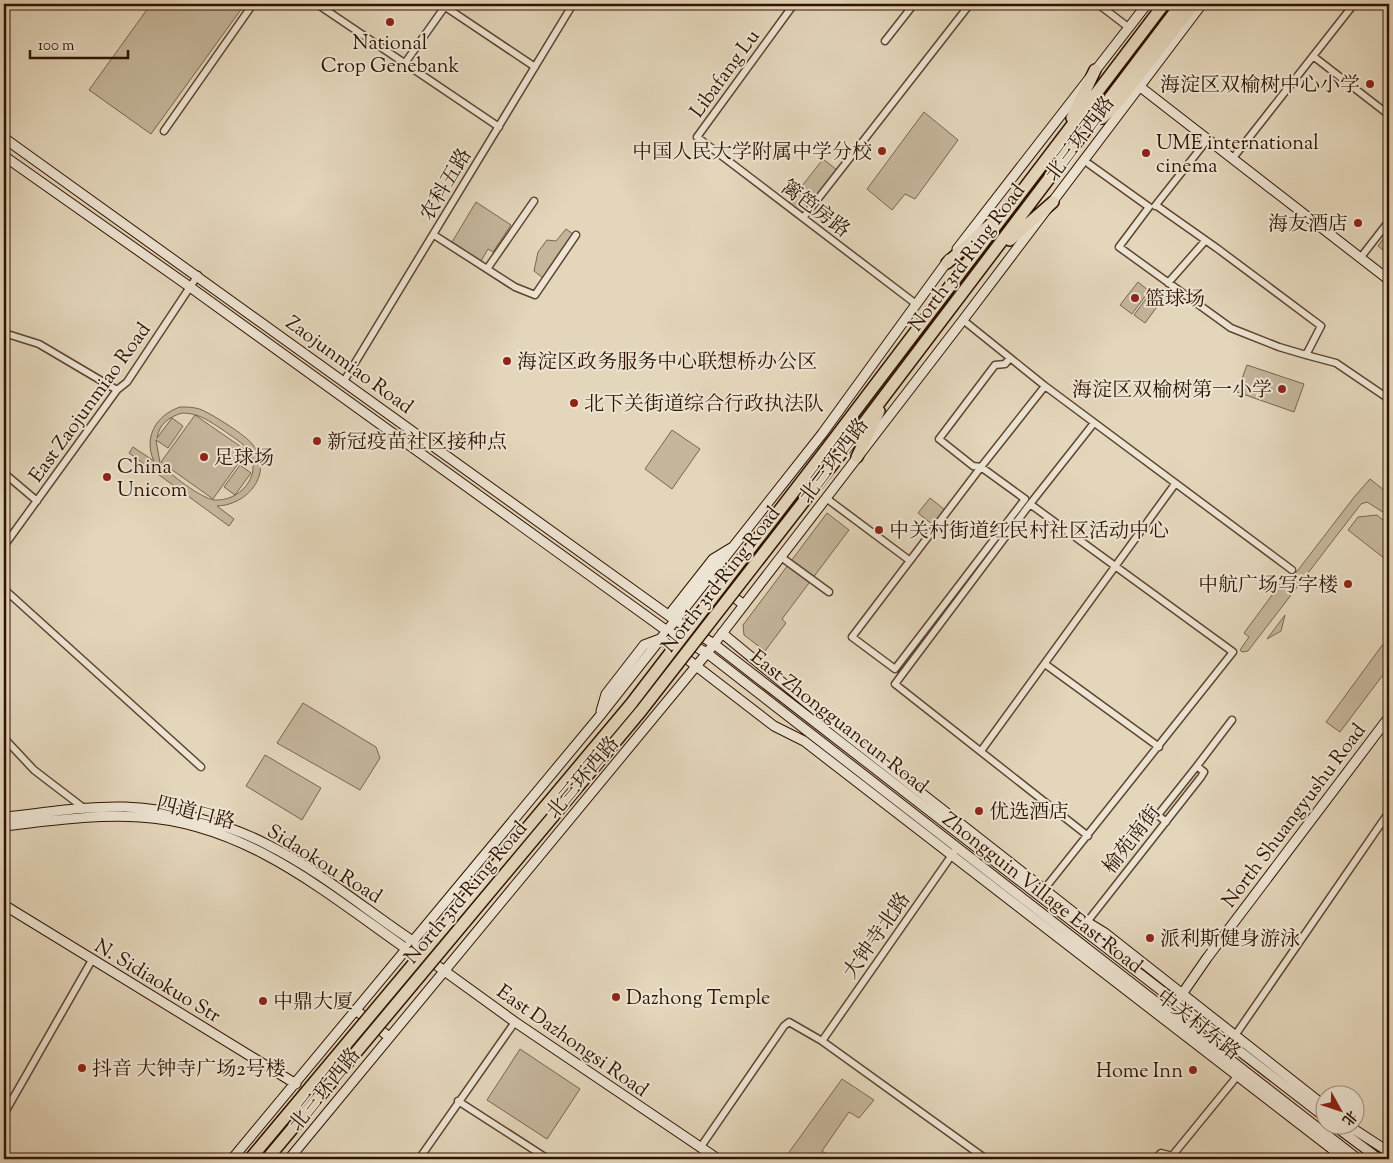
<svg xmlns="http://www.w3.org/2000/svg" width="1393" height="1163" font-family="'Sorts Mill Goudy','Noto Serif SC',serif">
	<rect width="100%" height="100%" fill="#e4d6bb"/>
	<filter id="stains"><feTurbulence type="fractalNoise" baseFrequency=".004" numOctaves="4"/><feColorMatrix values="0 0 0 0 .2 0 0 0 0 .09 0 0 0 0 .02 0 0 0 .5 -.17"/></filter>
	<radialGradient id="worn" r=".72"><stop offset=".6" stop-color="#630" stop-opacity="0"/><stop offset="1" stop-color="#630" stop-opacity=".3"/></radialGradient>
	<path fill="#c5b59b" stroke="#7a644e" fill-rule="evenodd" d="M151,4H245L151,134L89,90Z
		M924,112L958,140L915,199L905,194L892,210L867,189Z
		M823,159L837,170L802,215L788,204Z
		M476,202L511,225L493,252L488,249L481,261L452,242Z
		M566,229L573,234L543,278L534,271L538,252L547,240L556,241Z
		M1389,231V255L1378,246Z
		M1138,282L1149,291L1132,314L1120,305Z
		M1151,292L1162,300L1145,323L1134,315Z
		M1247,365L1304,384L1294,412L1237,392Z
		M180,407C187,407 195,407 202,410C213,415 246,435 253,445C274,473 248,505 217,506L234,519L229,526L129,453L133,447L154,461C143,438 156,415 180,407ZM182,413C199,413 209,421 223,430C232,437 243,442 249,452C263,476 239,502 214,500C201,498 169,474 160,463L156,440L168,448L183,426L172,418L157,438C159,424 169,417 182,413Z
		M195,415L247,451L213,499L161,462Z
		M672,430L700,449L672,489L645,469Z
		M240,465L251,473L235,495L224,487Z
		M1370,479L1389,494V516L1367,502L1361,504L1248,651L1242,652L1240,650L1249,637L1244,633L1281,583L1285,587L1355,496Z
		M930,498L945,510L933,525L918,513Z
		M827,513L849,530L782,619L786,623L765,651L744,635L743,625Z
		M1377,515L1389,525V562L1348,530L1358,517Z
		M1285,615L1281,631L1267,639Z
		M1389,636V667L1340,732L1326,722Z
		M303,703L376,747L380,758L360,790L277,743Z
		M265,755L321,788L302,820L246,786Z
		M520,1049L580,1089L547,1139L487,1100Z
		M842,1079L874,1100L859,1118L849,1112L822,1151L834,1159H794L787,1155Z"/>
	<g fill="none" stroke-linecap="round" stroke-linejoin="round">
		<g stroke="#5c442f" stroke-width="9">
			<path id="street" d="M317,4L499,127
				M441,4L535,67
				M794,4L697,137L916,304
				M1098,4L1128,27
				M885,41L914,4
				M1313,56L1389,115
				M405,63L446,5
				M164,131L253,4
				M1233,158L1354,4
				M1089,164L1149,207
				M1155,206L1208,139
				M1149,207L1119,247L1231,328L1279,347L1306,355L1321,326L1218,249L1157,206
				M803,218L970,4
				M434,235L515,287L535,295L576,235
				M1361,257L1389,221
				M487,269L534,201
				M1168,283L1205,241
				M963,320L1045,386L1292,570
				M4,333L39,344L117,390
				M1306,355L1336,363L1389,399
				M1010,358L1005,364L995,365L939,439L973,466L981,467L1045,386
				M344,381L573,4
				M981,467L1025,499L895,669L852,637Z
				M4,473L37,501
				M826,498L909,560
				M1030,504L1233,652L1042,892
				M4,546L117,390L127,382L198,275
				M781,557L829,592
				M4,589L201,767
				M1045,664L1159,747
				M4,738L34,770L85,809
				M981,751L1175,484
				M1197,766L1232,720
				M1088,836L895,684L1030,504L1094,423
				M1087,922L1201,777L1204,772L1197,766L1158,815L1166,822
				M1234,1037L1389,812
				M822,1041L954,852
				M458,1101L548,1159
				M4,1114L92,960
				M700,1148L784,1026L789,1022L822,1041L986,1159
				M419,1159L515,1022
				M1156,1159L1161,1153L1172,1156L1239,1074"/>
		</g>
		<g stroke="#2f1300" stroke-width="11">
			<path id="secondary" d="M1139,86L1389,280
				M4,138L675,620L714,644L1326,1118
				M4,156L190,287L667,631L707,653L1358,1159
				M957,249L1147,4
				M709,578L744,605
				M669,615L713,559L731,548
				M722,633L823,716L1082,919L1105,933L1326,1107
				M691,637L713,610
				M661,639L774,726L804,741L1345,1159
				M601,711L606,694L644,645L660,639
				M4,817C44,813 85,806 125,807C173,809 226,823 268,845C320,871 366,910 414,942
				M4,826C49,821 95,814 140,817C245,823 325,892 408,950
				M4,905L296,1084
				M410,946L515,1022L718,1159
				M1180,997L1207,958L1389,717
				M357,1011L389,1037
				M1335,1126L1379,1159
				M1349,1126L1389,1152
				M232,1159L599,717L822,434L949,259
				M289,1159L707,653L963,320L1202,4"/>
		</g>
		<g stroke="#2f1300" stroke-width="14">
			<path id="highway" d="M1072,118L1095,70
				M1102,118L1119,101L1194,4
				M1010,240L1053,202
				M947,263L992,223
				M825,451L1164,4
				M857,457L879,411
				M836,460L1181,4"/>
		</g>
		<use href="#street" stroke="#ede4d3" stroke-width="6"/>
		<use href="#secondary" stroke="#ede4d3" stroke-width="9"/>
		<use href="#highway" stroke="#e4d6bb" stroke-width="11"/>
		<g stroke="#2f1300" stroke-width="14" stroke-linecap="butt">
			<path id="highway-bridge" d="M250,1159L631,704L825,451
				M267,1159L641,711L836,460"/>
		</g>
		<use href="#highway-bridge" stroke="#e4d6bb" stroke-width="11"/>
	</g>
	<g fill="#8f2418" stroke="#ede4d3" stroke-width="2">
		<circle cx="390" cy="22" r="5"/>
		<circle cx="1370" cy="84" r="5"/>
		<circle cx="882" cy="151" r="5"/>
		<circle cx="1146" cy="153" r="5"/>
		<circle cx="1358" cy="223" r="5"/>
		<circle cx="1135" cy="298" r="5"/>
		<circle cx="507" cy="361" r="5"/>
		<circle cx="1282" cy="389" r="5"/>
		<circle cx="574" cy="403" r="5"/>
		<circle cx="317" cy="441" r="5"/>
		<circle cx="204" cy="457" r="5"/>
		<circle cx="107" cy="477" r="5"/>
		<circle cx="879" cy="530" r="5"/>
		<circle cx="1348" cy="584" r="5"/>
		<circle cx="979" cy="811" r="5"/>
		<circle cx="1150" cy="938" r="5"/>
		<circle cx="616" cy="997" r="5"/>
		<circle cx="263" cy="1001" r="5"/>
		<circle cx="82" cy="1068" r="5"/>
		<circle cx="1193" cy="1070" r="5"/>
	</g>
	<g text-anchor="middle" stroke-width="4" stroke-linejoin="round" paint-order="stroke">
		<g font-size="20" fill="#2f1300" stroke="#ede4d3" text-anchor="start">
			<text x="390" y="49" text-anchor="middle">National<tspan x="390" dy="23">Crop Genebank</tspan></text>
			<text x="1360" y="91" text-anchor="end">海淀区双榆树中心小学</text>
			<text x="1156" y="149">UME international<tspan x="1156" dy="23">cinema</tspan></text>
			<text x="872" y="158" text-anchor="end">中国人民大学附属中学分校</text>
			<text x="1348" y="230" text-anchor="end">海友酒店</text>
			<text x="1145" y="305">篮球场</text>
			<text x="517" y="368">海淀区政务服务中心联想桥办公区</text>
			<text x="1272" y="396" text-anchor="end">海淀区双榆树第一小学</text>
			<text x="584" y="410">北下关街道综合行政执法队</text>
			<text x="327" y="448">新冠疫苗社区接种点</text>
			<text x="214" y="464">足球场</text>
			<text x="117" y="473">China<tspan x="117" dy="23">Unicom</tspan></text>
			<text x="889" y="537">中关村街道红民村社区活动中心</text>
			<text x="1338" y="591" text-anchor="end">中航广场写字楼</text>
			<text x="989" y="818">优选酒店</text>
			<text x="1160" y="945">派利斯健身游泳</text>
			<text x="626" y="1004">Dazhong Temple</text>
			<text x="273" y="1008">中鼎大厦</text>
			<text x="92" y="1075">抖音 大钟寺广场2号楼</text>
			<text x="1183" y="1077" text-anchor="end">Home Inn</text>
		</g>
		<g font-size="20" fill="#2f1300" stroke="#ede4d3">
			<text transform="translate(724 73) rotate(-54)" y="7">Libafang Lu</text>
			<text transform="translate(1079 138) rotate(-53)" y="7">北三环西路</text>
			<text transform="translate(445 184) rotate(-59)" y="7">农科五路</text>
			<text transform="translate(816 208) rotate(37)" y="7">篱笆房路</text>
			<text transform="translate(966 257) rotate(-53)" y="7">North 3rd Ring Road</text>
			<text transform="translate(350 364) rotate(36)" y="7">Zaojunmiao Road</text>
			<text transform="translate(89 402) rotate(-54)" y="7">East Zaojunmiao Road</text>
			<text transform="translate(833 460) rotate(-53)" y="7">北三环西路</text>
			<text transform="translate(720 579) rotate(-52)" y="7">North 3rd Ring Road</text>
			<text transform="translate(840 721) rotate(38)" y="7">East Zhongguancun Road</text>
			<text transform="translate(582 777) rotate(-50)" y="7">北三环西路</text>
			<text transform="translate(196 812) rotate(14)" y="7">四道口路</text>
			<text transform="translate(1293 815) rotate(-53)" y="7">North Shuangyushu Road</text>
			<text transform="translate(1131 839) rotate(-52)" y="7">榆苑南街</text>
			<text transform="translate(325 863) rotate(32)" y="7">Sidaokou Road</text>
			<text transform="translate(465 892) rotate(-50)" y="7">North 3rd Ring Road</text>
			<text transform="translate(1043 892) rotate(38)" y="7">Zhongguin Village East Road</text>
			<text transform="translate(876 935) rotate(-55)" y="7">大钟寺北路</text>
			<text transform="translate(158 980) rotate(31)" y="7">N. Sidiaokuo Str</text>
			<text transform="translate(1199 1024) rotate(38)" y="7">中关村东路</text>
			<text transform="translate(573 1040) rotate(35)" y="7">East Dazhongsi Road</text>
			<text transform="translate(324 1089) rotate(-51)" y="7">北三环西路</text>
		</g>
	</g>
	<rect width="1393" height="1163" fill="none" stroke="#e4d6bb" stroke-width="20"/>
	<rect x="5" y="5" width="1383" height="1153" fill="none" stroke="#2f1300" stroke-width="2.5"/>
	<rect x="10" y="10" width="1373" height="1143" fill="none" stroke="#2f1300"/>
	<g transform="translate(1340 1110) rotate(130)"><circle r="24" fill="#ede4d3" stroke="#a1907f"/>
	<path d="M0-4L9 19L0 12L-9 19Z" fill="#8f2418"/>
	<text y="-8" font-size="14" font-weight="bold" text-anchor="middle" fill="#2f1300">北</text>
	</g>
	<path d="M30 50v8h98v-8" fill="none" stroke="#2f1300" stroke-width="2.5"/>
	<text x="38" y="50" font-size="15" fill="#2f1300" stroke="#ede4d3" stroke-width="4" paint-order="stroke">100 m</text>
	<rect width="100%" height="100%" filter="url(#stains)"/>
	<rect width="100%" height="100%" fill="url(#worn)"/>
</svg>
